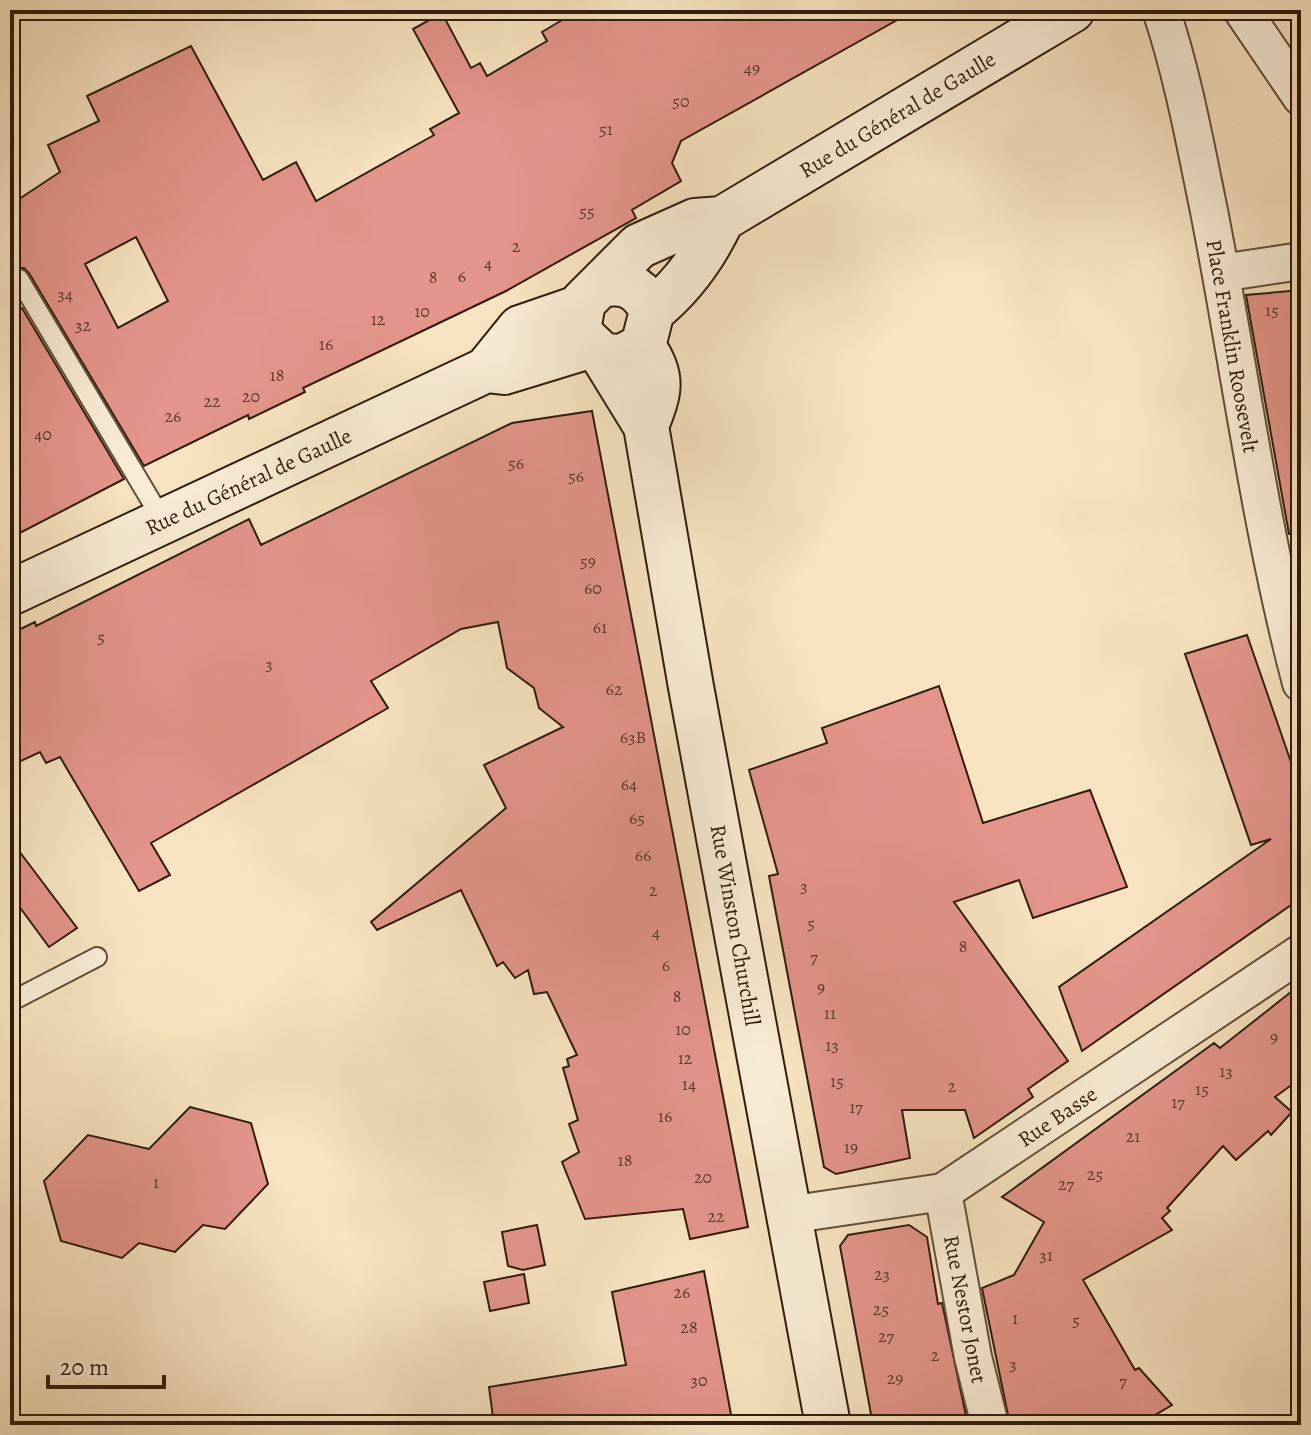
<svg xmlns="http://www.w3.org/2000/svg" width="1311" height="1435" font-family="Alegreya,serif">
	<rect width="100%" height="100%" fill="#f8e4c2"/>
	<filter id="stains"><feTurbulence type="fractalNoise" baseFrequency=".0025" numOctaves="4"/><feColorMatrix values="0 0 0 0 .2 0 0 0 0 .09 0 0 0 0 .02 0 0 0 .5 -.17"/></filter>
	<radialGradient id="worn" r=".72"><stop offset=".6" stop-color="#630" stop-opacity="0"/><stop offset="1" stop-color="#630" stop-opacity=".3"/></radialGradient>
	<path fill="#e4958b" stroke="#301c0c" stroke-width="2" fill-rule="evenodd" d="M579,10H915L681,141L672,163L681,181L632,210L636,218L506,291L303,388L305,392L249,419L248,415L144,466L29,273L24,268H14L10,261V205L60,172L48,145L99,121L87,96L191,46L263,180L296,162L316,201L434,135L430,129L459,113L413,29L442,13L471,68L480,63L487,76L547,41L542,32ZM136,237L168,301L118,328L85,264Z
		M1301,290V533L1289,534L1246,295Z
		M22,308L124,479L10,538V314Z
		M592,411L748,1227L690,1239L683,1209L585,1219L562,1162L579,1152L569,1124L578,1120L563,1068L569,1066L567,1059L577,1055L547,992L534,994L528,970L515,978L503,962L497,966L461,890L377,930L371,922L506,808L484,765L563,727L539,708L534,688L507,668L498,622L461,629L371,681L388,708L151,843L170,875L139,891L60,757L46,763L40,752L10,766V634L35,622L36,626L249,519L261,545L512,423Z
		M1247,635L1301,791V898L1082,1051L1059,987L1271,839L1251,845L1185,654Z
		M939,686L983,823L1090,790L1127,887L1033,918L1019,880L954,902L1068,1061L1028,1089L1033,1097L974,1138L965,1110H902L910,1158L836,1174L824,1167L769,876L778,874L749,770L827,743L822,728Z
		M10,839L77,928L49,947L10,894Z
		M1301,984V1078L1275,1097L1292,1112L1271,1135L1268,1131L1236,1160L1223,1146L1167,1208L1170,1211L1162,1218L1172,1230L1083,1280L1135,1370L1139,1368L1172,1405L1138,1425H1010L982,1288L1014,1275L1044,1222L1002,1197L1214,1043L1220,1048Z
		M190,1107L251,1123L268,1184L225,1229L203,1225L175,1252L139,1243L122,1258L61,1241L44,1181L88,1135L149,1149Z
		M537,1225L545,1265L523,1270L508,1266L502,1232Z
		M909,1225L927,1237L938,1304L942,1303L968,1425H873L840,1246L848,1235Z
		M704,1271L733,1425H494L489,1387L626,1365L612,1292Z
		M524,1274L529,1303L490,1311L484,1282Z"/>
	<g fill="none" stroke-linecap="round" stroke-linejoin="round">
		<g stroke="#624e3a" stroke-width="22">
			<path id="service" d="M19,279L163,521
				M10,1002L97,957"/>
		</g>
		<g stroke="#624e3a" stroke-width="40">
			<path id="minor" d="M1161,10C1183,76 1195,143 1209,211C1240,369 1260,528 1301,683
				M1242,10L1301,97
				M1221,273L1301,261
				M943,1192L973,1357L990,1425
				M788,1215L943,1192L1301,953"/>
		</g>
		<g stroke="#301c0c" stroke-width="48">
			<path id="secondary" d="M601,285C626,280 641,288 652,311L643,346L622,357L603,356
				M652,311C682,287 706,253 722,219
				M643,346C664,379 660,390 646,426
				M486,370L504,372L589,346
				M10,593L486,370L520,328L581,307
				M828,1425L691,687L646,426L603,356L582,336L579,325L583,302L639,246L695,221L722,219L1072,10"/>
		</g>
		<use href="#service" stroke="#faedd7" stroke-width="18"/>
		<use href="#minor" stroke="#faedd7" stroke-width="36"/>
		<use href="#secondary" stroke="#faedd7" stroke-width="44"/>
	</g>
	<g text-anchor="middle" stroke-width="7" stroke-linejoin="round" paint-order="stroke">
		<g font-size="18" fill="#5d3a2c">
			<text x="752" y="74">49</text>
			<text x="681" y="107">50</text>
			<text x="606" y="135">51</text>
			<text x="587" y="217">55</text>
			<text x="516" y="252">2</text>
			<text x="488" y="269">4</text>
			<text x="462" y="282">6</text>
			<text x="433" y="283">8</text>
			<text x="65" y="300">34</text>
			<text x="1272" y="316">15</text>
			<text x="422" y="317">10</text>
			<text x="378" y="325">12</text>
			<text x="83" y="331">32</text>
			<text x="326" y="350">16</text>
			<text x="277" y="381">18</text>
			<text x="251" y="402">20</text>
			<text x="212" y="407">22</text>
			<text x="173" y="422">26</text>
			<text x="43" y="440">40</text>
			<text x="516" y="469">56</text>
			<text x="576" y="482">56</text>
			<text x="588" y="567">59</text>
			<text x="593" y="594">60</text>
			<text x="600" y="633">61</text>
			<text x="101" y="643">5</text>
			<text x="269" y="670">3</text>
			<text x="614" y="695">62</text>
			<text x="633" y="743">63B</text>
			<text x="629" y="790">64</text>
			<text x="637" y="824">65</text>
			<text x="643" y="861">66</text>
			<text x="804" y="892">3</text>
			<text x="653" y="896">2</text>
			<text x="811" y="929">5</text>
			<text x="656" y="938">4</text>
			<text x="963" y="952">8</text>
			<text x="814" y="963">7</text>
			<text x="666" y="971">6</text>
			<text x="821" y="993">9</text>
			<text x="677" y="1002">8</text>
			<text x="830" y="1019">11</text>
			<text x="683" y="1035">10</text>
			<text x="1274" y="1043">9</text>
			<text x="832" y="1051">13</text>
			<text x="685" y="1064">12</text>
			<text x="1226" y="1077">13</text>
			<text x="837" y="1087">15</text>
			<text x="689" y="1090">14</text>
			<text x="952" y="1092">2</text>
			<text x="1202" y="1095">15</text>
			<text x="1178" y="1108">17</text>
			<text x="856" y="1113">17</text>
			<text x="665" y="1122">16</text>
			<text x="1133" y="1142">21</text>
			<text x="851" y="1153">19</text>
			<text x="625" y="1166">18</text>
			<text x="1095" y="1180">25</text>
			<text x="703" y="1183">20</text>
			<text x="156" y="1188">1</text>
			<text x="1066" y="1190">27</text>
			<text x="716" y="1222">22</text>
			<text x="1046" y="1261">31</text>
			<text x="882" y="1280">23</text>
			<text x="682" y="1298">26</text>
			<text x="881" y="1315">25</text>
			<text x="1015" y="1324">1</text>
			<text x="1076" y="1326">5</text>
			<text x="689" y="1333">28</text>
			<text x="886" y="1342">27</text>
			<text x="935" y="1361">2</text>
			<text x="1013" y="1370">3</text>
			<text x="895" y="1384">29</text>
			<text x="699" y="1386">30</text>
			<text x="1123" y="1387">7</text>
		</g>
		<g font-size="22" fill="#301c0c" stroke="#faedd7">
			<text transform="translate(897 114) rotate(-31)" y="8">Rue du Général de Gaulle</text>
			<text transform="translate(1233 346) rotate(80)" y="8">Place Franklin Roosevelt</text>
			<text transform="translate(248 481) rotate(-25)" y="8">Rue du Général de Gaulle</text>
			<text transform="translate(736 925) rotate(80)" y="8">Rue Winston Churchill</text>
			<text transform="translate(1057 1116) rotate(-34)" y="8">Rue Basse</text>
			<text transform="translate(966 1309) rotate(79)" y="8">Rue Nestor Jonet</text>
		</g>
	</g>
	<rect width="1311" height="1435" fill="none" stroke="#f8e4c2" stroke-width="40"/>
	<rect x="12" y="12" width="1287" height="1411" fill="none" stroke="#301c0c" stroke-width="4"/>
	<rect x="20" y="20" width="1271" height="1395" fill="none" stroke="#301c0c" stroke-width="2"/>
	<path d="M48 1375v12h116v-12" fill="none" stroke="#301c0c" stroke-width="4"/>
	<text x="60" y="1375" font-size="24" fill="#301c0c" stroke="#faedd7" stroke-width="6" paint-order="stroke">20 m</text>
	<rect width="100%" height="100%" filter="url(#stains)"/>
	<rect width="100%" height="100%" fill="url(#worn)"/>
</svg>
